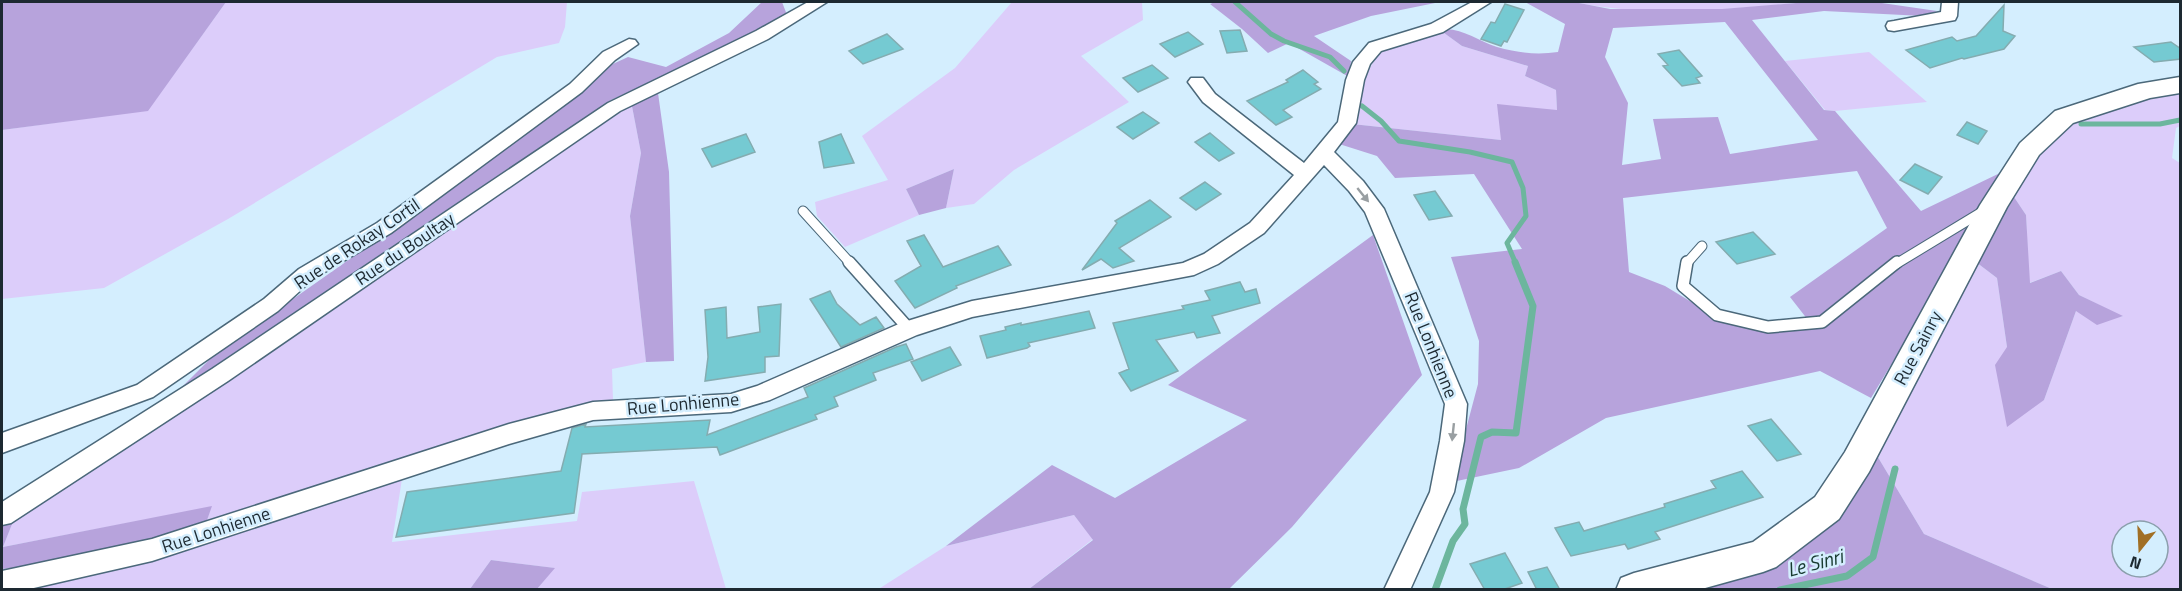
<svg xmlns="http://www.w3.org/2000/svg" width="2182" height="591" font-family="'Titillium Web',sans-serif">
	<rect width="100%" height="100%" fill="#d4eefe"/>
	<path fill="#dccdfa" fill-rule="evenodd" d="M226,2H567L565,27L559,43L497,57L228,219L104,288L2,299V130L148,110Z
		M1012,2H1142L1143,20L1081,56L1129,102L1014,170L974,204L946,208L954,169L906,189L919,215L845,247L817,216L815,202L888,180L862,136L955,68Z
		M1574,2H1808C1731,9 1650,18 1574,2Z
		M1440,30L1462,46L1528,66L1525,76L1556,90L1557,110L1501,140L1352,124L1362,81L1380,51Z
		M1869,52L1927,102L1835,111L1825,110L1785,61Z
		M2180,92V126L2176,128L2172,158L2180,163V589H2052L1924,534L1876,454L1972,259L1997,278L2007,347L2044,400L2076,311L2123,317L2079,295L2061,271L2029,283L2026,215L2008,188L2040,152L2075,120L2150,97ZM2122,531H2158V567H2122Z
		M631,101L641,153L630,216L646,362L612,369L613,400L512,424L206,523L211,507L3,547L14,519Z
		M402,479L392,542L577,521L582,492L694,481L726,589H537L554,568L491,560L470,589L17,590Z
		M1074,515L1093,539L1029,589L877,590L946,546Z"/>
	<path fill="#b7a3dc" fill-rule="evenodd" d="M2,2H226L148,111L2,130Z
		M762,2H782L787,15L714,54L611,100L179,390L215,354L398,225L602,69L628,57L666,67L729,33Z
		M1215,2H1440L1371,16L1314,36L1351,61L1349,77L1289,43L1268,53L1242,29L1210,4Z
		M1525,2H1574L1610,9H1722L1808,2H1875L1937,11L1923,16L1824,11L1752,20L1824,110L1835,111L1921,211L2000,173L1982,214L1871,398L1820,371L1606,418L1519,468L1452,482L1478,384L1479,341L1451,257L1522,249L1474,174L1395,178L1377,156L1336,143L1352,124L1501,140L1497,104L1557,110L1556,90L1525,76L1528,66L1462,46L1440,30C1459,26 1478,41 1497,47C1518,53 1537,55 1558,52L1565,24ZM1725,22L1818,140L1730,154L1718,117L1653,119L1661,159L1622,165L1628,103L1605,57L1613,28ZM1857,171L1887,228L1790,297L1815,329L1721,320L1665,286L1629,272L1623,198Z
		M658,93L669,172L674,361L646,362L630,216L641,153L631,101Z
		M954,169L946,208L919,215L906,189Z
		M2008,188L2026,215L2030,283L2061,271L2079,295L2123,316L2097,325L2076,311L2044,400L2007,427L1995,365L2007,347L1997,278L1972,259Z
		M1373,235L1422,375L1292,527L1229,589H1029L1093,540L1074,515L946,546L1052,465L1115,498L1247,420L1168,385Z
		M1876,454L1924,534L2052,589L1634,590L1763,556Z
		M212,506L206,523L66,563L2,569V521L14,519L3,547Z
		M491,560L555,568L537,589H470Z"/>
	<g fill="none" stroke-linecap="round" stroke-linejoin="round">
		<path stroke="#6cb69d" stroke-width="5" d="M1235,2L1271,34L1284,41L1330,57L1344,71
			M1362,106L1381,121L1399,141L1470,152L1512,162L1523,188L1526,216L1507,243L1516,264
			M2081,124H2160L2180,120"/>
		<path stroke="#6cb69d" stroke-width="7" d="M1435,590L1453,541L1465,524L1463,509L1481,437L1492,432L1516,433L1533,306L1515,262
			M1780,590L1847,576L1873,557L1895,469"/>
	</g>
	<path fill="#75cad2" stroke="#84acb0" stroke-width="1.5" d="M1505,4L1524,10L1507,42L1504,41L1501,46L1481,39L1491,22L1495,23Z
		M2004,5L2003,31L2015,36L2004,49L1964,59L1962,58L1930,68L1906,50L1952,37L1957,41L1976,36Z
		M1240,30L1247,51L1227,53L1220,31Z
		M1188,32L1203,44L1175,57L1160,44Z
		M887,34L903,49L863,64L849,51Z
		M2171,42L2181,49V59L2154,62L2134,47Z
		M1679,50L1702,76L1696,78L1700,83L1682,86L1663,66L1668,65L1658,54Z
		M1152,65L1168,78L1138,92L1123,78Z
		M1303,70L1318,82L1314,84L1321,89L1283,110L1292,117L1276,125L1247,101L1288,82L1286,80Z
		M1143,112L1159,123L1133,139L1117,127Z
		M1967,122L1987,131L1978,144L1957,135Z
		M1210,133L1234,153L1219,161L1195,142Z
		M746,134L755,152L712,167L702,149Z
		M841,134L854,163L824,168L819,142Z
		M1915,164L1942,177L1928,194L1900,180Z
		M1205,182L1221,194L1196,210L1180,198Z
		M1435,191L1452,216L1429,220L1414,195Z
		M1150,200L1171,217L1119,248L1134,261L1113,268L1101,259L1082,270L1117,223L1115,221Z
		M1753,232L1775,254L1737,264L1716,242Z
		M924,235L943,267L998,246L1011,265L956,286L957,288L915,308L895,281L921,266L907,241Z
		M1240,282L1245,292L1256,289L1260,303L1212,316L1220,333L1197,338L1194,332L1156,340L1178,371L1131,391L1119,373L1129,369L1113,323L1184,309L1182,306L1210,300L1205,291Z
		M830,291L837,304L860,325L876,317L884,328L841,347L810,299Z
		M781,304L779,356L765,357V372L705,381L708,357L705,310L726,307L727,338L760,332L758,307Z
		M1089,311L1095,328L1028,343L1030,346L1027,348L987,358L980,336L1006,330L1005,327L1021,323V325Z
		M906,344L913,359L873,373L876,380L834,397L838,406L815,415L817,419L720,455L717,447L582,454L574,513L396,537L407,492L561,471L572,428L586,424L585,427L710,420L707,435L808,397L804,388L896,347Z
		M950,347L961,365L922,381L911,362Z
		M1771,419L1801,454L1777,461L1748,426Z
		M1742,471L1763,497L1655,532L1660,539L1628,549L1625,544L1571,556L1555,528L1579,522L1584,531L1665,507L1664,504L1716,488L1711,481Z
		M1505,553L1522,583L1502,590H1485L1470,564Z
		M1547,567L1560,590H1537L1528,572Z"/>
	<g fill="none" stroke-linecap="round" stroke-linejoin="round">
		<g stroke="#4b687a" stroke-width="11">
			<path id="lane-far1" d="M803,211L851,264
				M1686,264L1702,246
				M1896,264L1985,210"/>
		</g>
		<g stroke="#4b687a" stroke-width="14">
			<path id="lane" d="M849,262L909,329
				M1687,262L1683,286L1717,315L1768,327L1822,322L1897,262"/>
		</g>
		<g stroke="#4b687a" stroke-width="3">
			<path id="street" d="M808,2H827L768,39L620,111L228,381L11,523L2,525V502L212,369L608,103L756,31Z
				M1472,2H1491L1443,32L1381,51L1370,64L1364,80L1356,123L1334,152L1363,181L1384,209L1467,404L1464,441L1454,492L1410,590H1384L1430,492L1440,441L1445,404L1365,212L1349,191L1324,165L1264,233L1218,264L1194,275L972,317L917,335L770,400L731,412L593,420L509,444L152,561L25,590H2V571L152,539L509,424L593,402L731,394L757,386L901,323L972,301L1183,263L1204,254L1250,223L1294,175L1203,102L1188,82L1191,78H1203L1215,94L1304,163L1338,122L1346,80L1353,62L1369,43L1431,24Z
				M1942,2H1958L1957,16L1955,20L1894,31L1888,30L1886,26L1888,22L1894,21L1941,12Z
				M629,39L635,40L638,44L615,60L582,92L391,233L313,279L278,311L153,397L2,453V433L137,385L264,299L299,269L377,223L570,84L603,52Z"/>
		</g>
		<g stroke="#4b687a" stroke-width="3">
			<path id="secondary" d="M2180,77V93L2150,98L2073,123L2039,155L2007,207L1869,472L1839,519L1776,567L1763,572L1698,590H1616L1621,578L1634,573L1753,542L1815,497L1845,452L1980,205L2020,143L2055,111L2138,84Z"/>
		</g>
		<use href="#lane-far1" stroke="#fff" stroke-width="9"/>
		<use href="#lane" stroke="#fff" stroke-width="11"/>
		<use href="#street" fill="#fff" fill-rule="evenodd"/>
		<use href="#secondary" fill="#fff" fill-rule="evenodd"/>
	</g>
	<defs><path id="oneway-solid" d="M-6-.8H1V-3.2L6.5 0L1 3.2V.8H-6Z" transform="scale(1.5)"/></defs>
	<g fill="#999fa2">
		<use href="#oneway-solid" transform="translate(1363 195) rotate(51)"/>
		<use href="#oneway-solid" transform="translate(1453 432) rotate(96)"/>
	</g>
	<g text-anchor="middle" stroke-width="5" stroke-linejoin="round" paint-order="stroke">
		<g font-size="18" fill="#1d2931" stroke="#d4eefe">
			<text transform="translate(357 244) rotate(-34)" y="6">Rue de Rokay Cortil</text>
			<text transform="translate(405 249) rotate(-34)" y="6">Rue du Boultay</text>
			<text transform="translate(1431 345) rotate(68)" y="6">Rue Lonhienne</text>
			<text transform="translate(1918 348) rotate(-62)" y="6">Rue Sainry</text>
			<text transform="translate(683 404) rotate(-5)" y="6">Rue Lonhienne</text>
			<text transform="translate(216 530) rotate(-18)" y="6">Rue Lonhienne</text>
		</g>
		<g font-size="20" font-style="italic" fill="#183b30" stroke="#d4eefe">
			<text transform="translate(1815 563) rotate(-15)" y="7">Le Sinri</text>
		</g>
	</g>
	<rect width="2182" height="591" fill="none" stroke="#1d2931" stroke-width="6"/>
	<g transform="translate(2140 549) rotate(198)"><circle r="28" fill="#d4eefe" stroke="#8b9fac" stroke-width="1.5"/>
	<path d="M0-4.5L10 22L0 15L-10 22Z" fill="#a16f25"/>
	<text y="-9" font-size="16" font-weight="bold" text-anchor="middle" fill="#1d2931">N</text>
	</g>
</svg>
